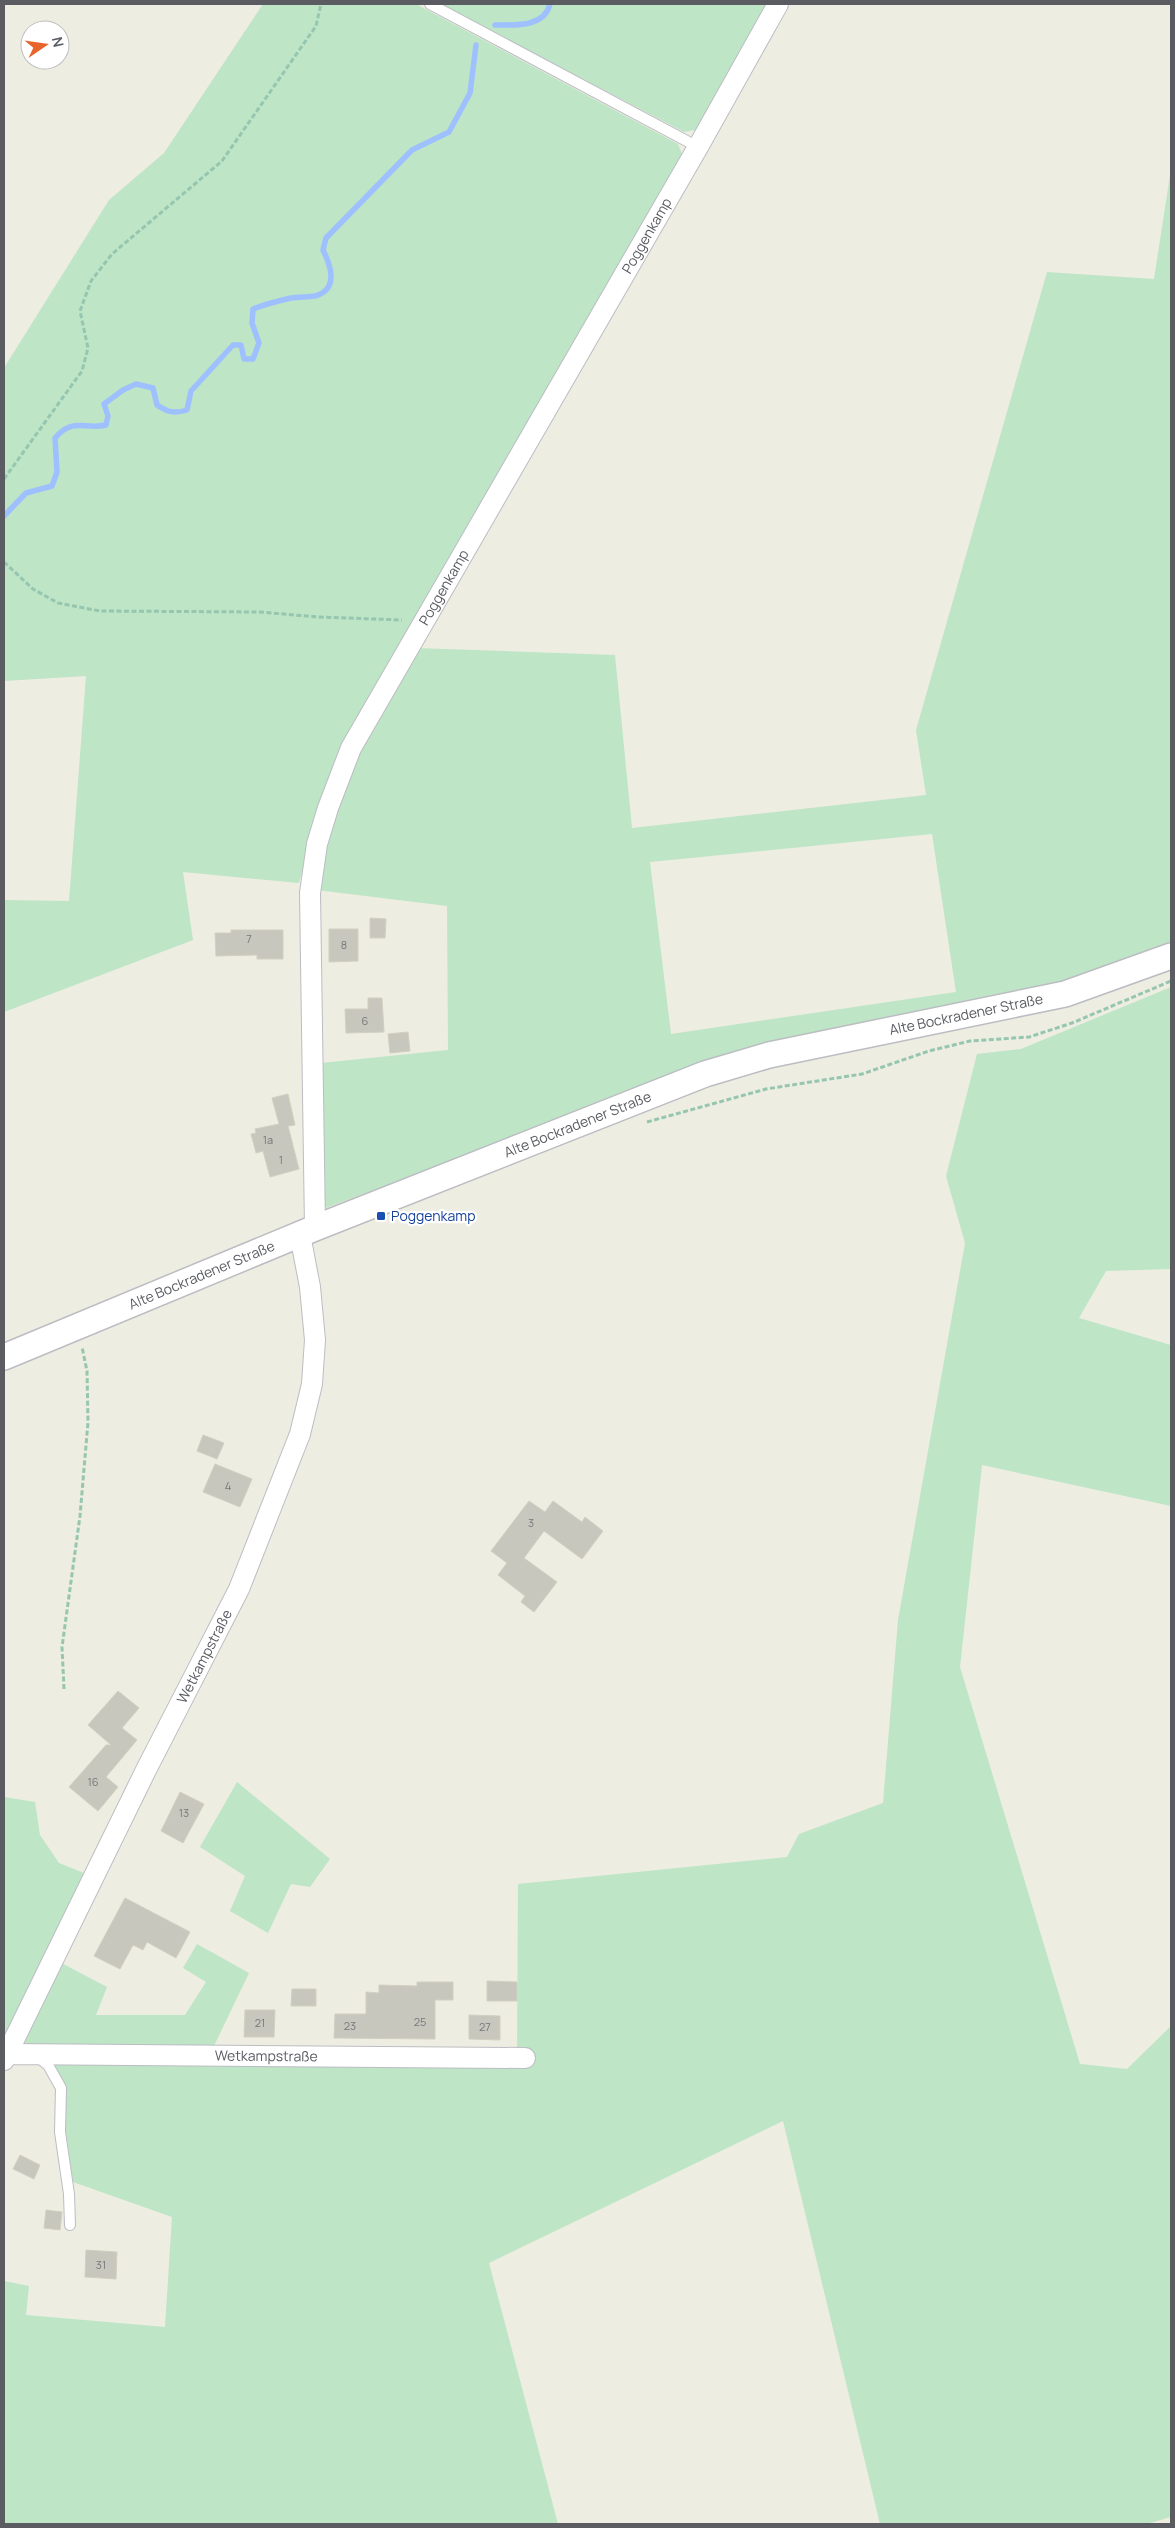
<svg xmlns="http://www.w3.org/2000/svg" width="1175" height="2528" font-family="Manrope,sans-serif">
	<rect width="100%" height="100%" fill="#edede1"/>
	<path fill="#bde5c6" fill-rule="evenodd" d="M263,4H416L678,144L684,159L322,802L299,883L183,872L193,940L4,1012V900L69,901L86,676L4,681V368L109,200L164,153Z
		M440,4H771L701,129L684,132Z
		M1171,169V948L1066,990L701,1067L323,1209L321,1063L448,1050L447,906L317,890L322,845L357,750L415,648L615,655L632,828L926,795L916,730L1047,272L1154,279ZM932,834L956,992L671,1034L650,862Z
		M1171,987V1269L1106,1271L1079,1318L1171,1345V1506L982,1465L960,1667L1080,2064L1127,2069L1171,2026V2517L1146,2524H880L783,2121L489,2263L558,2524H4V2281L29,2286L26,2315L165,2327L172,2217L73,2182L66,2134V2087L51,2061L517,2062L518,1884L787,1857L799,1834L883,1803L898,1620L965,1243L946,1176L977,1054L1021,1049Z
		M237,1782L330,1859L310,1887L291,1884L268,1933L230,1911L245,1876L200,1847Z
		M4,1797L35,1802L40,1835L59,1863L89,1875L48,1956L107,1987L96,2015H185L206,1982L183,1968L197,1944L249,1973L211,2052L4,2051Z"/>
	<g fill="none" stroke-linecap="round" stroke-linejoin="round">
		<path stroke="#9fc0ff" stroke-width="5.5" d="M495,25C514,25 544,28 550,4
			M4,516L26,493L52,486L57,472L55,438C72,417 85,430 106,425L108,416L104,404L123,390L136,384L153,388L157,405C167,412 175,414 187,410L191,391L233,345H241L244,359H253L259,343L252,323L253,309C265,304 278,301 291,298C298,297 307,297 315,296C339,289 331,266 323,250L326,238L412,150L449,132L470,93L476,45"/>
	</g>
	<path fill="#c8c7be" stroke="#d1d0c0" d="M370,918L386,919L385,938H370Z
		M329,929H358V961L329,962Z
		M231,930H283V959H257V955L216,956L215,933H231Z
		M368,998H382L384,1032L346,1033L345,1009H368Z
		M408,1032L410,1051L390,1053L388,1034Z
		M288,1094L295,1125L288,1126L299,1169L270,1177L263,1151L256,1153L251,1134L256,1133L255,1129L279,1124L272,1098Z
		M203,1435L224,1443L217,1459L197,1451Z
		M215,1464L252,1479L240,1507L203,1492Z
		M529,1501L545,1512L553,1501L582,1522L585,1517L603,1531L582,1559L544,1531L524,1558L557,1582L534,1612L521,1602L525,1596L498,1575L507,1563L491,1551Z
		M118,1691L139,1708L122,1728L137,1740L106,1777L118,1787L98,1811L69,1787L106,1745H111L88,1725Z
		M180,1792L204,1804L183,1843L161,1831Z
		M125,1898L190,1932L176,1958L147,1942L143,1950L133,1945L120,1969L94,1956Z
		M487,1981L517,1982V2001H487Z
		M417,1982H453V2000H435V2039L334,2038L335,2014H366V1992L379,1993V1985L417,1986Z
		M292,1989H316V2006H291Z
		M245,2010H275L274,2037H244Z
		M469,2015L500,2016V2040L469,2039Z
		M20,2155L40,2165L34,2179L13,2169Z
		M46,2210L62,2212L60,2230L44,2228Z
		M86,2250L117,2252L116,2279L85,2277Z"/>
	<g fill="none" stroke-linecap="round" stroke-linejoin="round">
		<g stroke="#bcbdc3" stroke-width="12">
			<path id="service" d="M430,4L698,147
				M38,2057L48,2065L61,2088L60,2132L69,2194L70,2225"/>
		</g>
		<g stroke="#bcbdc3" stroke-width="22">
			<g id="minor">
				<path id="s1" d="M315,1228L310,893L317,844L328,808L351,748L698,147L778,4"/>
				<path id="s2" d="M7,2054L146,1770L239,1589L300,1434L312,1384L315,1340L310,1287L300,1235"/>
				<path id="s3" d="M4,2060L7,2054L525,2058"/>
			</g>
		</g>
		<g stroke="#bcbdc3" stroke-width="28">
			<g id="tertiary">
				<path id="s4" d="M4,1357L315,1228L705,1074L769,1055L1065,994L1171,956"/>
			</g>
		</g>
		<path stroke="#96c6af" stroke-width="3" stroke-dasharray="5 2.5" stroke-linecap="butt" d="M4,479L82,371L88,348L80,311L91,281L112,254L222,161L316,26L321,4
			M4,562L33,589L58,603L100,611L260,612L318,617L402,620
			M647,1122L766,1089L862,1074L929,1051L970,1041L1029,1037L1072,1023L1171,981
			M64,1689L62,1647L80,1516L88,1422L87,1371L82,1347"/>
		<use href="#service" stroke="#fff" stroke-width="10"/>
		<use href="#minor" stroke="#fff" stroke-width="20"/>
		<use href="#tertiary" stroke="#fff" stroke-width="25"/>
	</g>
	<rect fill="#1a4fb4" stroke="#fff" stroke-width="2" x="376" y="1211" width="10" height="10" rx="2.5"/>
	<g text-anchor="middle" stroke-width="4.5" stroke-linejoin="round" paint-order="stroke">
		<g font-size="11" fill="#767779">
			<text x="249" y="943">7</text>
			<text x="344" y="949">8</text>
			<text x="365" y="1025">6</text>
			<text x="268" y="1144">1a</text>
			<text x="281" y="1164">1</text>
			<text x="228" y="1490">4</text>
			<text x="531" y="1527">3</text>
			<text x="93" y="1786">16</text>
			<text x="184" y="1817">13</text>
			<text x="420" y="2026">25</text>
			<text x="260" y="2027">21</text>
			<text x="350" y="2030">23</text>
			<text x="485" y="2031">27</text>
			<text x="101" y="2269">31</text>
		</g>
		<g font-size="14" fill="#5a5c62" stroke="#fff">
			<text dy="5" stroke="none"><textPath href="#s1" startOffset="1078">Poggenkamp</textPath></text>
			<text dy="5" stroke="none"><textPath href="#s1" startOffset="672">Poggenkamp</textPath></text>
			<text dy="5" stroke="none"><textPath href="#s4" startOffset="1024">Alte Bockradener Straße</textPath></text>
			<text dy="5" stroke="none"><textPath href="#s4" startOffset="619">Alte Bockradener Straße</textPath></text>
			<text dy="5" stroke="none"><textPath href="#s4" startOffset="214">Alte Bockradener Straße</textPath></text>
			<text dy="5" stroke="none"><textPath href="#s2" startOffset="444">Wetkampstraße</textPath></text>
			<text dy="5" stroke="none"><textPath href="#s3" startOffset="266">Wetkampstraße</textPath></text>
		</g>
		<g font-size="14" fill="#164399" stroke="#fff" text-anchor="start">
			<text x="391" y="1221">Poggenkamp</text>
		</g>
	</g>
	<rect width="1175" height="2528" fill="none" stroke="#5a5c62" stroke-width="10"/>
	<g transform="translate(45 45) rotate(77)"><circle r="24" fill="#ffffff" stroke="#bdbec0"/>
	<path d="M0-4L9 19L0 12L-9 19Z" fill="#e9642b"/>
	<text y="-8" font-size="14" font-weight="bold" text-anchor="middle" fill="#5a5c62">N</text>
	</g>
</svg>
